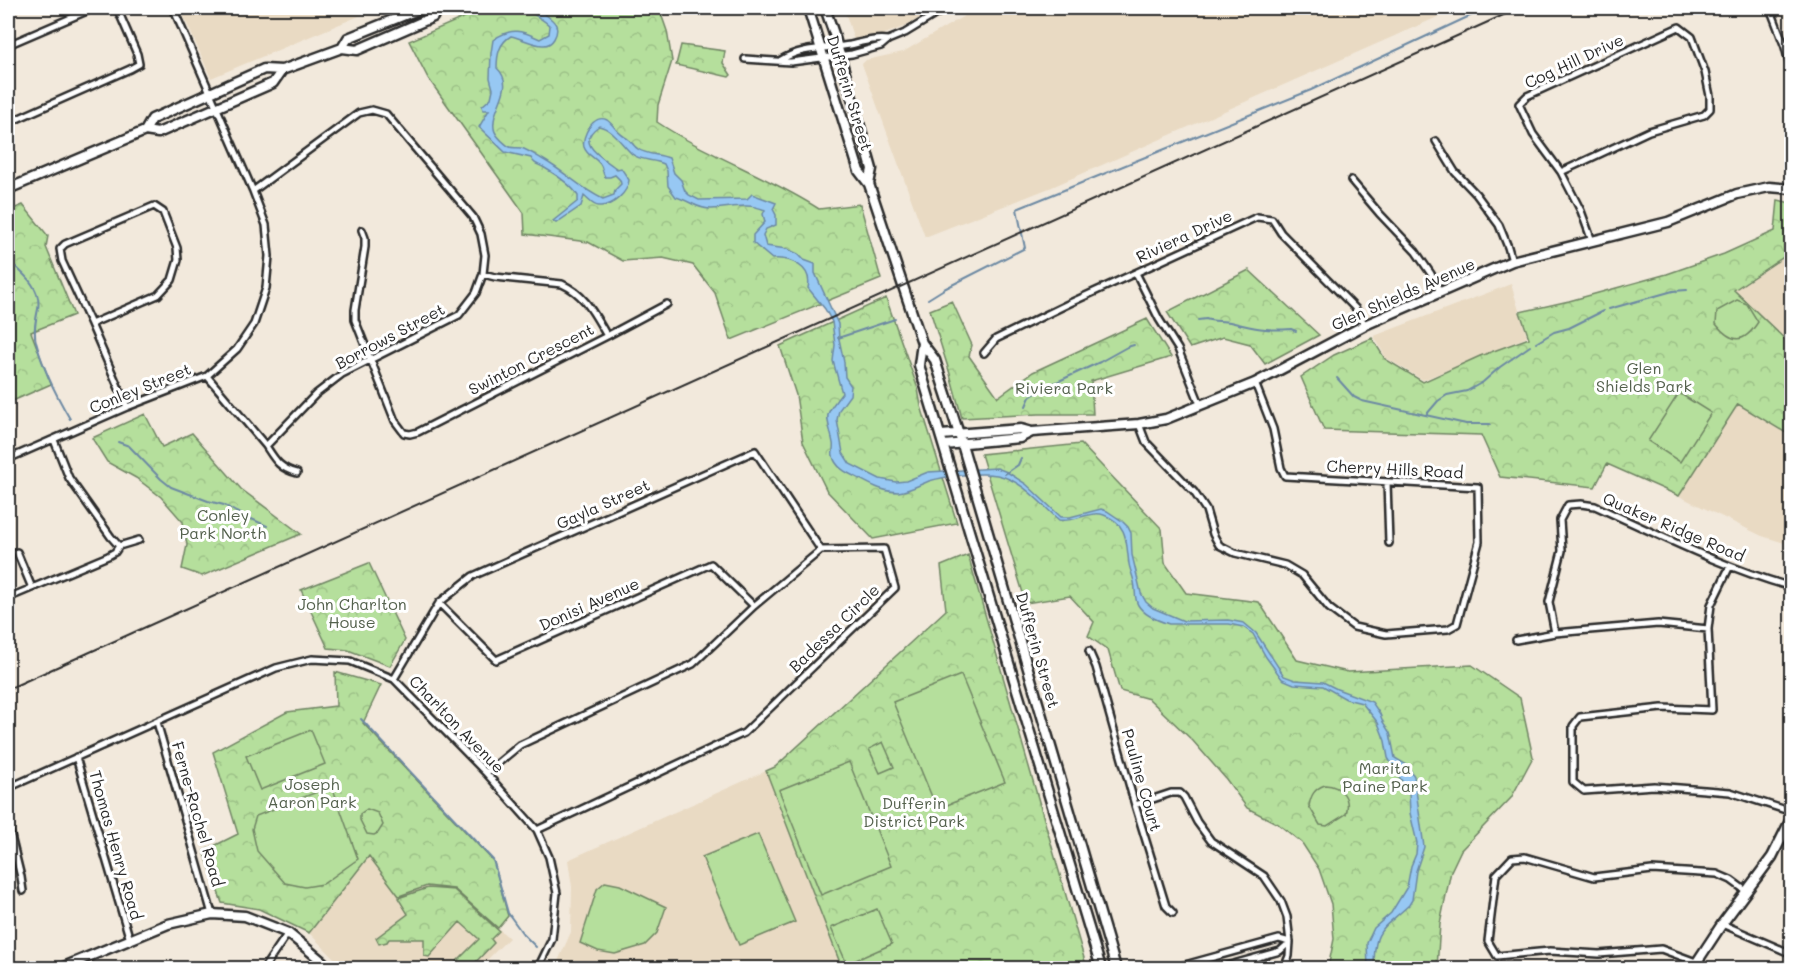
<svg xmlns="http://www.w3.org/2000/svg" width="1799" height="976" font-family="Mali,sans-serif">
	<defs>
		<pattern id="park-crowns" width="20" height="18" patternUnits="userSpaceOnUse" patternTransform="scale(1.5)"><rect width="20" height="18" fill="#b5df9c"/><path d="M2 6a3 3 0 1 1 6 0M12 15a3 3 0 1 1 6 0" fill="none" stroke="#9cc087"/></pattern>
	</defs>
	<rect width="100%" height="100%" fill="#f2e9dc"/>
	<filter id="ink" filterUnits="userSpaceOnUse"><feTurbulence type="fractalNoise" baseFrequency=".0167" numOctaves="2"/><feDisplacementMap in="SourceGraphic" scale="12" xChannelSelector="R" yChannelSelector="G"/><feConvolveMatrix kernelMatrix="1 2 1 2 8 2 1 2 1" color-interpolation-filters="sRGB"/></filter>
	<g filter="url(#ink)">
		<path fill="#e9dac3" d="M180,8H378L211,78Z
			M844,8H936L906,26L877,37L854,40Z
			M968,8H1458L1052,187L925,237L862,64L866,60L903,52L969,13Z
			M1791,252V345L1734,290Z
			M1511,284L1527,337L1423,380L1386,358L1374,336Z
			M1738,404L1791,436V545L1762,536L1679,496Z
			M766,771L842,968H555L571,932L572,887L568,860Z
			M370,855L399,896L427,885L454,889L509,938L479,968H344L309,933Z"/>
		<path fill="url(#park-crowns)" stroke="#708564" stroke-width="1.5" d="M486,8H659L667,31L672,61L658,105L657,122C708,156 768,176 819,209L860,204L881,279L731,340L715,293L693,265L663,258L623,261L588,242L525,234L524,213L428,78L409,41Z
			M681,45L725,51L723,63L731,75L729,77L676,65Z
			M1778,200L1791,203V252L1734,290L1791,345V436L1738,404L1679,496L1607,464L1595,487L1500,477L1481,435L1324,430L1301,377L1334,355L1372,338L1385,359L1423,382L1480,356L1529,338L1520,312L1569,301L1667,274L1724,254L1775,231Z
			M23,205L48,236L46,247L74,315L31,332L51,384L8,403V211Z
			M1249,270L1319,335L1265,364L1250,344L1223,337L1190,348L1167,312Z
			M886,298L918,389L921,406L957,523L873,539L827,491L803,442L796,395L780,346Z
			M952,301L972,345L969,356L998,397L1033,372L1147,319L1171,357L1091,381L1093,414H1039L962,418L950,374L930,310Z
			M145,414L162,447L192,433L241,489L301,534L202,576L182,569L187,545L183,522L161,497L136,478L107,462L92,438Z
			M1081,444L1162,529L1165,563L1186,593L1259,602L1297,660L1348,672L1472,665L1520,698L1533,757L1511,798L1461,850L1451,871L1440,924L1437,968H1328L1334,939L1331,904L1319,869L1302,843L1278,824L1247,808L1226,779L1193,741L1149,699L1120,691L1108,650L1088,636L1094,622L1070,596L1026,603L981,454Z
			M968,555L1086,965L1085,968H842L766,771L775,767L946,610L941,566Z
			M369,563L405,640L390,666L348,650L328,648L301,590Z
			M335,672L381,685L363,723L494,862L508,916L498,928L454,889L427,886L399,896L369,856L309,933L259,909L222,903L204,851L238,834L213,752L287,712L336,706Z
			M428,888L454,890L499,931L491,939L494,943L470,968H450L479,939L460,922L429,957L424,956V939H389L387,942L379,944L376,938L408,914L398,898Z"/>
		<path fill="#b5df9c" stroke="#708564" stroke-width="1.5" d="M1737,300L1747,304L1758,322C1744,344 1732,344 1716,324L1717,311Z
			M1679,393L1711,413L1680,462L1648,441Z
			M961,675L1005,782L937,809L893,702Z
			M311,730L325,764L260,790L246,756Z
			M883,742L894,767L880,773L869,749Z
			M849,762L891,866L821,895L779,790Z
			M1325,785C1342,786 1351,798 1346,814L1327,826L1320,825L1309,806C1311,795 1314,789 1325,785Z
			M332,786L358,859L323,884L305,887L285,883L257,851L252,829L256,816Z
			M367,809L378,813L383,825L378,833L374,835L367,834L360,820V814Z
			M758,834L795,922L739,945L702,857Z
			M605,882L620,885L666,907L657,933L645,945L615,954L598,951L580,943L597,889Z
			M877,909L892,944L847,964L831,928Z"/>
		<path fill="#97c8f3" stroke="#6c89a3" stroke-width="1.5" d="M525,8C528,8 531,7 534,8C539,9 554,20 556,25C559,34 552,46 543,45C534,45 521,38 511,36C499,43 497,55 497,68C517,87 491,107 494,128C494,135 503,142 508,146C513,149 516,147 521,148C528,150 535,155 542,159C564,171 581,189 603,199L614,195L615,190L621,184L620,180L615,175L610,177H605C602,172 603,168 600,164C595,157 587,156 584,147C581,136 594,113 607,120C610,122 612,125 614,127C618,132 623,136 628,139C632,142 634,147 638,149C647,155 659,154 669,158L674,173L681,180L685,191L689,195L699,200L747,199L752,194L776,203L773,209L776,215V225L766,229L763,235L766,246L787,249L798,254L804,260L815,264V273L838,324L839,339L844,362L845,377L851,386L850,395L839,410L837,420L843,453L850,464L880,479L896,482L906,481L928,472L997,468L1007,472L1026,484L1061,517H1070L1101,509L1107,511L1122,521L1128,527L1131,533L1132,555L1141,593L1146,602L1153,608L1184,621L1228,620L1244,623L1256,633L1284,676L1295,680L1323,682L1337,689L1372,702L1380,714L1383,722L1390,733L1395,758L1407,765L1414,776L1424,847L1416,871L1412,900L1409,905C1381,931 1374,928 1374,968H1368L1367,943L1374,928L1391,913L1407,887L1411,866L1416,854L1417,843L1410,813L1409,793L1388,758L1385,741L1378,723L1362,703L1346,699L1323,686L1294,684L1282,679L1266,657L1253,634L1243,627L1229,624H1169C1159,621 1144,615 1138,605C1134,598 1136,590 1134,582C1133,576 1130,570 1129,564C1126,544 1129,524 1104,515C1090,510 1074,523 1059,520C1040,503 1022,480 997,475C979,472 946,476 929,481C919,485 909,491 898,492C882,492 870,484 856,477C847,473 835,467 833,456C832,452 834,447 833,443C827,414 822,418 842,393L833,361L835,345L832,322L825,309L808,288C813,267 790,257 772,259L753,243V235L765,222L763,214L765,210C747,202 731,208 712,209C699,210 688,200 676,197L668,186L667,171L664,164C654,159 640,161 632,154C621,144 613,129 599,126C572,144 606,159 617,169L621,168L629,180C628,192 613,207 599,206C593,206 588,199 584,196L581,206L556,223L553,221L578,201V196C571,184 555,174 543,167C537,164 534,164 531,158L505,152L479,127L489,110H483L482,106L491,98L493,89L490,78L491,53L493,40C511,27 521,30 540,39L549,34L550,26C543,19 533,15 525,8Z"/>
		<g fill="none" stroke-linecap="round" stroke-linejoin="round">
			<path stroke="#6c89a3" stroke-width="2" d="M8,260C22,273 42,287 38,309C36,319 33,331 36,342C43,369 56,395 70,419
				M928,299L944,289L1025,248L1017,209L1311,90L1487,8
				M1609,309L1673,291L1687,290
				M1198,320L1206,319C1213,322 1222,320 1230,322C1254,328 1265,331 1291,329L1296,331
				M838,338L895,319
				M1536,343L1554,332L1569,328L1603,311
				M1337,378L1354,397L1362,401L1466,424H1490
				M1026,406L1030,397L1046,387L1100,362L1127,347L1134,345
				M1426,415L1438,401L1447,395L1467,391L1483,382L1500,367L1530,346
				M118,442L129,446L161,479L171,487L208,501L224,505L236,512L267,526
				M1005,474L1018,465L1021,458
				M361,719L493,860L508,913L523,934L536,947
				M559,966L562,968"/>
			<g stroke="#2b2b2b" stroke-width="10">
				<path id="street" d="M1770,8L1785,47L1792,74
					M8,45L94,8
					M745,59L791,62L852,54L881,46L888,40L905,33L946,8
					M781,60C801,47 826,49 850,45C863,42 875,38 888,40
					M8,123L130,69L139,64L137,54L117,8
					M1436,141L1455,172L1476,194L1499,225L1508,247L1512,261
					M1561,172L1649,131L1704,115L1710,109V96L1705,72L1692,37L1679,27L1527,96L1519,104L1533,134L1561,172L1581,211L1592,241
					M1351,180L1379,213L1416,252L1431,274L1440,292
					M154,206L163,212L177,248L178,260L172,280L158,295L91,324L62,261L60,249L65,244Z
					M362,230L365,238V247L355,310V320L395,421L404,433L410,434L418,432L607,336C594,314 586,295 562,284L495,277L483,274
					M1136,273L1159,319L1178,349L1200,404
					M91,324L127,407
					M607,336L667,304
					M984,353L996,339L1070,303L1257,217L1272,219L1281,233L1356,309L1365,325
					M207,376L266,446L316,394L342,374L459,315L476,293L483,274L485,255L481,234L473,217L386,114L372,110L359,113L253,191
					M1139,424L1146,442L1194,492L1206,510L1213,534L1219,545L1235,553L1285,565L1302,575L1329,608L1354,627L1386,634L1448,629L1457,624L1479,542L1478,487L1285,476L1281,468L1273,429L1255,383
					M266,446C275,460 279,468 297,473
					M8,459L127,407L207,376L237,349L254,324L266,288L269,256L266,225L253,191L173,8
					M1387,482L1389,543
					M119,546L139,540
					M17,552L32,588
					M1730,566L1711,605L1708,629L1712,710L1662,708L1580,717L1573,726V782L1584,791L1654,786L1730,792L1792,812
					M8,598L108,556L115,552L119,546L111,537L69,478L54,440
					M439,603L496,660L711,564L754,606
					M1708,629L1658,624L1555,633L1549,602L1562,551L1560,520L1568,505L1581,504L1595,506C1659,535 1724,568 1792,587
					M1516,640L1555,633
					M1089,651L1096,667L1135,805L1166,906L1173,913
					M394,679L439,603L473,576L755,451L821,550
					M157,722L212,914
					M76,757L130,940
					M486,773L520,745L693,664L754,606L821,550L884,549L895,588L744,733L537,830
					M8,788L276,668L312,659L350,661L394,679L486,773L537,830L549,857L557,893L552,939L538,968
					M1135,805L1171,793H1180L1184,797L1197,822L1211,841L1264,876L1281,901L1287,917L1290,942L1289,956L1284,968
					M8,824L21,877L23,891
					M1722,924L1792,954
					M1696,962L1661,949L1599,954L1550,951L1497,956L1488,941L1496,875L1512,858L1525,857L1594,877L1652,870L1717,874L1731,880L1746,891
					M264,968L288,933
					M1174,968L1279,939L1290,942
					M1219,968L1280,951L1290,942"/>
			</g>
			<g stroke="#2b2b2b" stroke-width="13">
				<path id="secondary" d="M808,8L859,171L869,184L922,343L935,360L959,434L1116,968
					M825,8L834,34L872,169L869,184
					M342,48L348,38L422,8
					M145,131L152,119L264,69L282,70L342,48L357,50L433,17L438,8
					M8,189L145,131L158,133L273,83L282,70
					M922,343L919,365L1101,968
					M941,435L1021,429L1032,432
					M944,445L1020,438L1032,432L1139,424L1166,419L1255,383L1365,325L1512,261L1668,222L1737,194L1769,187L1792,189
					M61,968L168,924L212,914L245,916L288,933L323,962L327,968
					M1693,968L1722,924L1772,857L1792,817"/>
			</g>
			<use href="#street" stroke="#fff" stroke-width="5"/>
			<use href="#secondary" stroke="#fff" stroke-width="8"/>
			<path stroke="#2b2b2b" stroke-width="2" d="M8,689L1519,8"/>
		</g>
	</g>
	<g text-anchor="middle" stroke-width="6" stroke-linejoin="round" paint-order="stroke">
		<g font-size="16" fill="#2b2b2b" stroke="#fff">
			<text transform="translate(1574 61) rotate(-25)" y="6">Cog Hill Drive</text>
			<text transform="translate(850 93) rotate(73)" y="6">Dufferin Street</text>
			<text transform="translate(1184 236) rotate(-25)" y="6">Riviera Drive</text>
			<text transform="translate(1403 294) rotate(-24)" y="6">Glen Shields Avenue</text>
			<text transform="translate(390 336) rotate(-28)" y="6">Borrows Street</text>
			<text transform="translate(531 359) rotate(-27)" y="6">Swinton Crescent</text>
			<text transform="translate(140 388) rotate(-22)" y="6">Conley Street</text>
			<text transform="translate(1395 469) rotate(3)" y="6">Cherry Hills Road</text>
			<text transform="translate(603 504) rotate(-24)" y="6">Gayla Street</text>
			<text transform="translate(1674 527) rotate(23)" y="6">Quaker Ridge Road</text>
			<text transform="translate(589 604) rotate(-24)" y="6">Donisi Avenue</text>
			<text transform="translate(834 628) rotate(-44)" y="6">Badessa Circle</text>
			<text transform="translate(1038 650) rotate(74)" y="6">Dufferin Street</text>
			<text transform="translate(457 724) rotate(46)" y="6">Charlton Avenue</text>
			<text transform="translate(1142 780) rotate(74)" y="6">Pauline Court</text>
			<text transform="translate(198 814) rotate(74)" y="6">Ferne-Rachel Road</text>
			<text transform="translate(116 845) rotate(74)" y="6">Thomas Henry Road</text>
		</g>
		<g font-size="16" fill="#54614d" stroke="#fff">
			<text x="1644" y="374">Glen<tspan x="1644" dy="18">Shields Park</tspan></text>
			<text x="1064" y="394">Riviera Park</text>
			<text x="223" y="521">Conley<tspan x="223" dy="18">Park North</tspan></text>
			<text x="352" y="610">John Charlton<tspan x="352" dy="18">House</tspan></text>
			<text x="1385" y="774">Marita<tspan x="1385" dy="18">Paine Park</tspan></text>
			<text x="312" y="790">Joseph<tspan x="312" dy="18">Aaron Park</tspan></text>
			<text x="914" y="809">Dufferin<tspan x="914" dy="18">District Park</tspan></text>
		</g>
	</g>
	<rect width="1799" height="976" fill="none" stroke="#fff" stroke-width="30"/>
	<rect x="15" y="15" width="1769" height="946" fill="none" stroke="#2b2b2b" stroke-width="2" filter="url(#ink)"/>
</svg>
